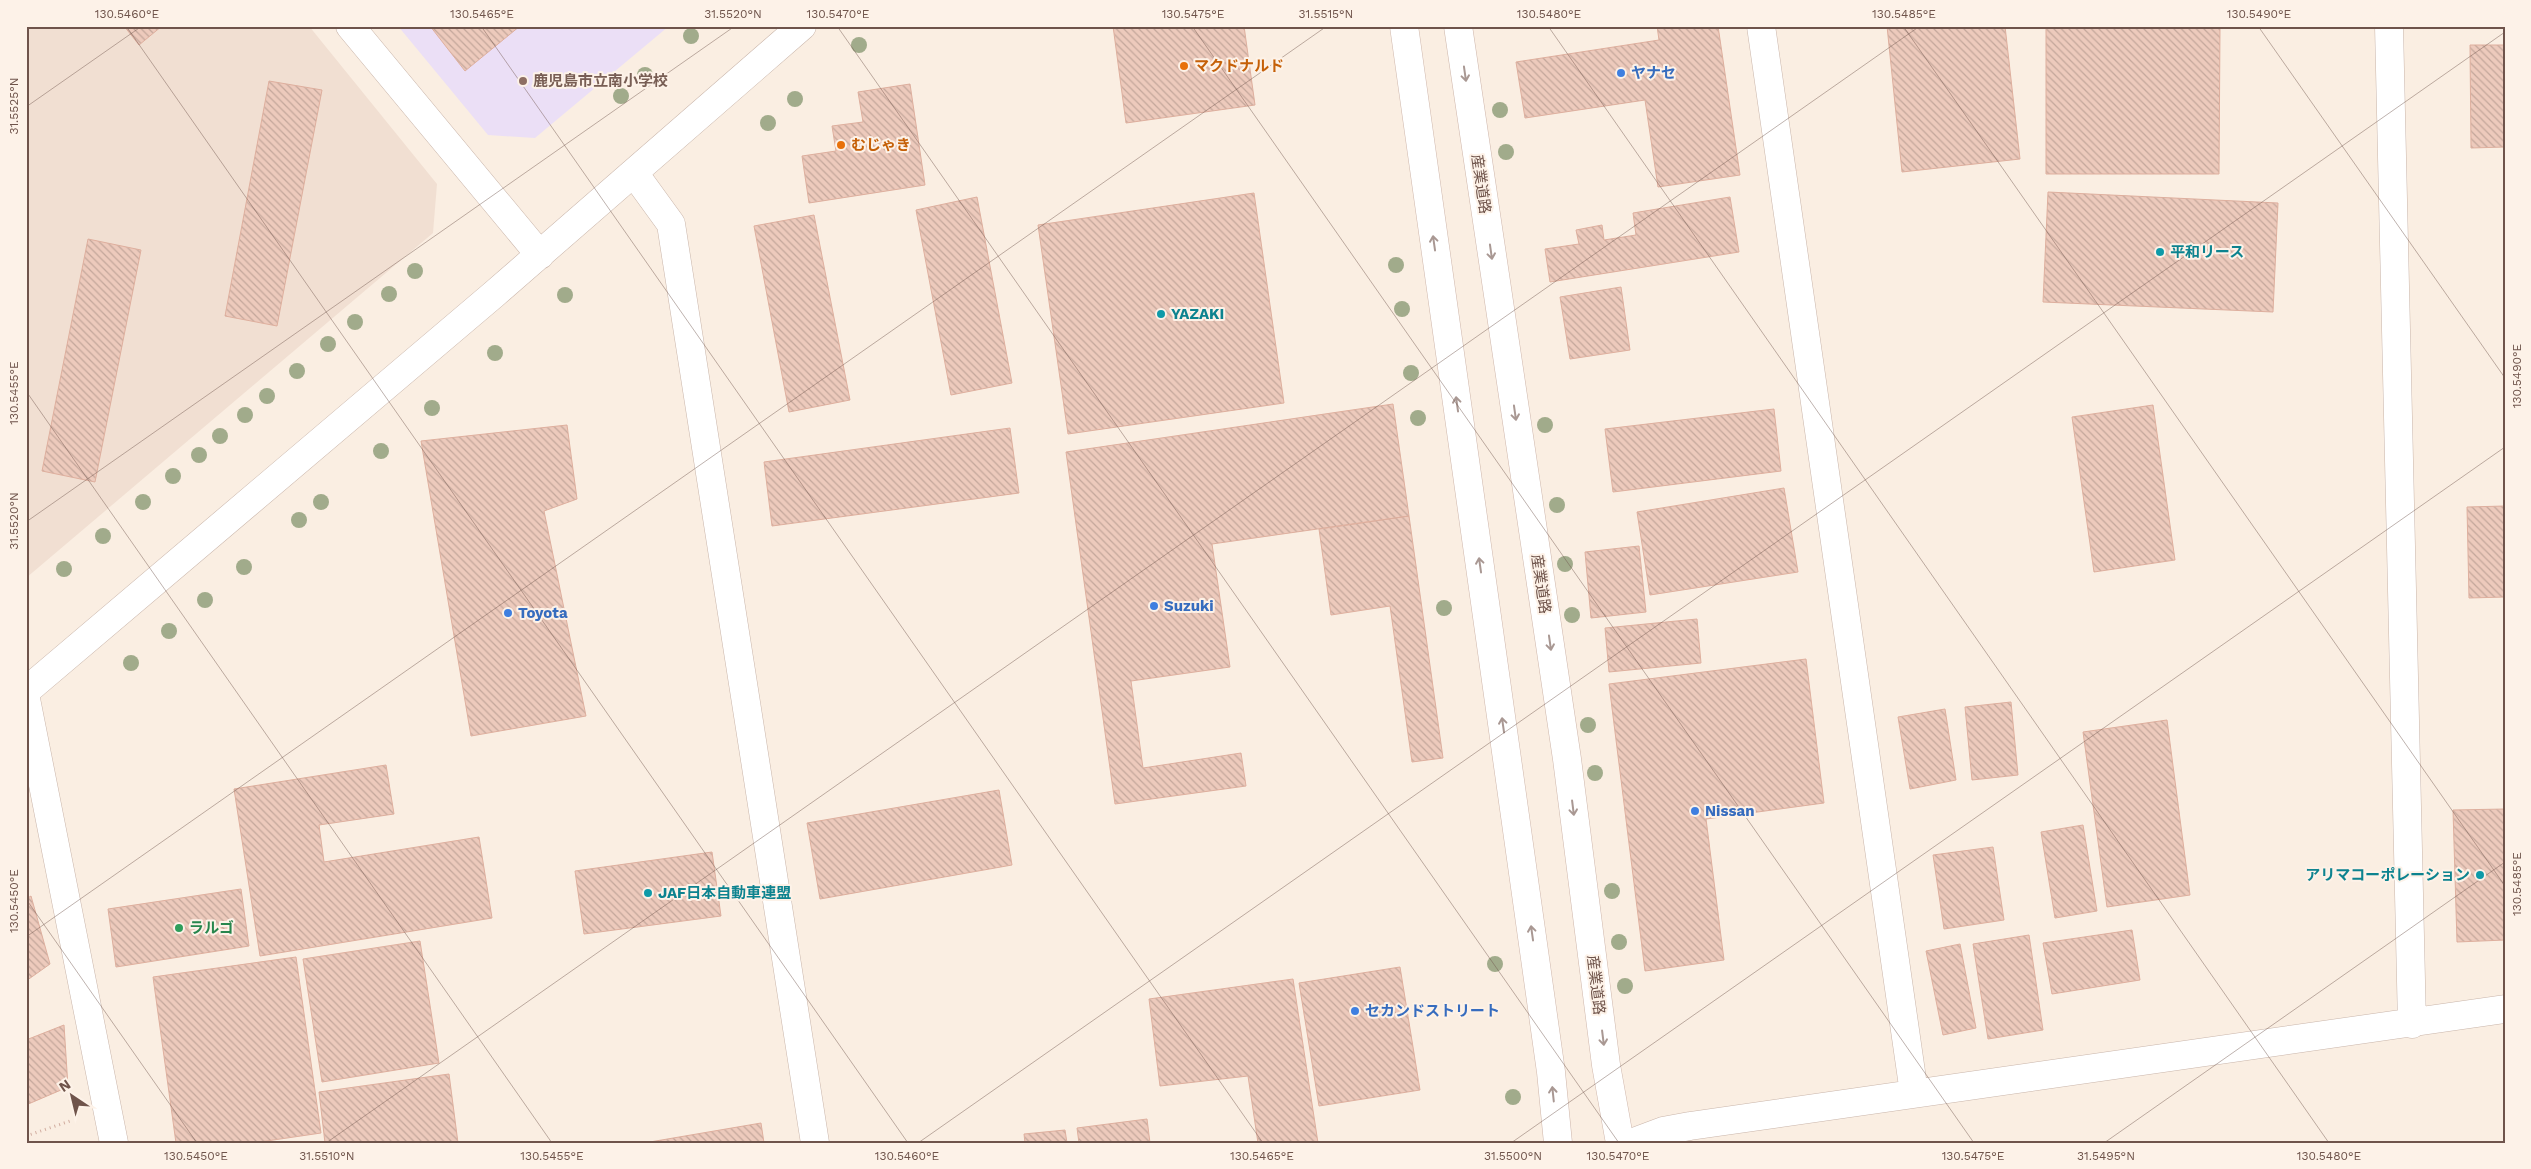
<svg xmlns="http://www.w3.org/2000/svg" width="2531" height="1169" font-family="'Work Sans','Noto Sans JP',sans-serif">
	<defs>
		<pattern id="building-back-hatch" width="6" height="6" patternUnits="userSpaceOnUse" patternTransform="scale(1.25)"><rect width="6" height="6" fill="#edcabc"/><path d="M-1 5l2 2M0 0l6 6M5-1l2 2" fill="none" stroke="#c4a79b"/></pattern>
	</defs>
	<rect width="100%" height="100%" fill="#faeee2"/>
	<path fill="#f1dfd2" d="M26,26H309L437,184L433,233L26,578Z"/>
	<path fill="#ebdff6" d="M398,26H669L535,138L488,135Z"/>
	<path fill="url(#building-back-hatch)" stroke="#deaf9e" d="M124,26H162L139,45Z
		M430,26H520L465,71Z
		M1113,26H1244L1255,105L1126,123Z
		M1657,26H1718L1740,175L1658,187L1645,100L1525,118L1516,62L1659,40Z
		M1887,26H2005L2020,159L1902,172Z
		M2046,26H2220L2219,174H2046Z
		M2470,45H2505V147L2471,148Z
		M269,81L322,90L277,326L225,316Z
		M910,84L925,185L809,203L802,156L836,151L832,126L863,122L858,92Z
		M2048,192L2278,203L2273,312L2043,302Z
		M1254,193L1284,403L1068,434L1038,225Z
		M977,197L1012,383L951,395L916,210Z
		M1730,197L1739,252L1550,282L1545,249L1579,244L1576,230L1602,225L1604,240L1636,235L1633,213Z
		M814,215L850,400L789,412L754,226Z
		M88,239L141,250L95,482L42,471Z
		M1621,287L1630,350L1570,359L1560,297Z
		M1393,404L1409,516L1212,544L1230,667L1131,681L1143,768L1241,753L1246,786L1115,804L1066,452Z
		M2153,405L2175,560L2094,572L2072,417Z
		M1774,409L1781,471L1613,492L1605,429Z
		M567,425L577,499L544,511L586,716L471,736L421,441Z
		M1010,428L1019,493L772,526L764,462Z
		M1784,488L1798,572L1650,595L1637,512Z
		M2505,506V597L2469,598L2467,507Z
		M1409,516L1443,758L1412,762L1390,606L1331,615L1319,529Z
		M1639,546L1646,612L1591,618L1585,552Z
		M1697,619L1701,663L1609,672L1605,628Z
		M1806,659L1824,803L1706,819L1724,960L1645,971L1609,684Z
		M2011,702L2018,775L1972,780L1965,707Z
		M1945,709L1956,780L1910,789L1898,717Z
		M2167,720L2190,895L2107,907L2083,732Z
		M386,765L394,814L319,825L324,862L479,837L492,918L260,956L234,789Z
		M999,790L1012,865L820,899L807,823Z
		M2505,809V940L2457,942L2453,810Z
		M2083,825L2097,911L2055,918L2041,832Z
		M1993,847L2004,920L1944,929L1933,855Z
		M712,852L721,916L584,934L575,871Z
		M241,889L249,946L116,967L108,909Z
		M31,896L50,964L26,981V899Z
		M2132,930L2140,980L2052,994L2043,943Z
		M2029,935L2043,1030L1988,1039L1973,944Z
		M420,941L439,1063L322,1082L303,959Z
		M1960,944L1976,1028L1943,1035L1926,951Z
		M296,957L321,1133L253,1143H176L153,977Z
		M1400,967L1420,1090L1319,1106L1299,983Z
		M1293,979L1318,1143H1258L1248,1076L1160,1086L1149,999Z
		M64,1025L68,1087L26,1105V1040Z
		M449,1074L458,1143H325L319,1092Z
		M1147,1119L1150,1143H1079L1077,1128Z
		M761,1123L764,1143H644Z
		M1065,1130L1067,1143H1025L1024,1134Z"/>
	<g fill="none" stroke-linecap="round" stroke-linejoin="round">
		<g stroke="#c9b5aa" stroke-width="29">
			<path id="tertiary" d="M350,26L540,255
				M1761,26L1914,1093
				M2389,26L2412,1024
				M634,173L671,224L815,1143
				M26,691L493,295L802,26
				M26,699L114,1143
				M1631,1143L1663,1131L1690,1126L2505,1009"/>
		</g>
		<g stroke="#ceb6ab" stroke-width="29">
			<path id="secondary" d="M1404,26L1551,1072L1558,1143
				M1458,26L1567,759L1606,1065L1620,1143"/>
		</g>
		<path stroke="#d1ada0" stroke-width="3" stroke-dasharray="1 4" stroke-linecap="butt" d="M26,1136L73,1120"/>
		<use href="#tertiary" stroke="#fff" stroke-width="28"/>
		<use href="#secondary" stroke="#fff" stroke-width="28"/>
	</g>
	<g fill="#a1ab8b">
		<circle cx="691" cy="36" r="8"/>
		<circle cx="859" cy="45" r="8"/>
		<circle cx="645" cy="75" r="8"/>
		<circle cx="621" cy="96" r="8"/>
		<circle cx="795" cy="99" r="8"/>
		<circle cx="1500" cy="110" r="8"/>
		<circle cx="768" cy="123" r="8"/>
		<circle cx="1506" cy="152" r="8"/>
		<circle cx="1396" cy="265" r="8"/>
		<circle cx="415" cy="271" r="8"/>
		<circle cx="389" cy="294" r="8"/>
		<circle cx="565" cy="295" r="8"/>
		<circle cx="1402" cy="309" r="8"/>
		<circle cx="355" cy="322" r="8"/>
		<circle cx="328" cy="344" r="8"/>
		<circle cx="495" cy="353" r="8"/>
		<circle cx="297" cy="371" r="8"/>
		<circle cx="1411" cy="373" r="8"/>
		<circle cx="267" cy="396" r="8"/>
		<circle cx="432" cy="408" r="8"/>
		<circle cx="245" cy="415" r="8"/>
		<circle cx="1418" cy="418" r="8"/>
		<circle cx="1545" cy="425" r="8"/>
		<circle cx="220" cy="436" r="8"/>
		<circle cx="381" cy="451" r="8"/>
		<circle cx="199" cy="455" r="8"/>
		<circle cx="173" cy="476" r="8"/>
		<circle cx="143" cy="502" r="8"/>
		<circle cx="321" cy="502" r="8"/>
		<circle cx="1557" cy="505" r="8"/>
		<circle cx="299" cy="520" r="8"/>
		<circle cx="103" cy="536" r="8"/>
		<circle cx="1565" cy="564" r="8"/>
		<circle cx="244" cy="567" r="8"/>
		<circle cx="64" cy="569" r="8"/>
		<circle cx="205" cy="600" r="8"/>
		<circle cx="1444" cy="608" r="8"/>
		<circle cx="1572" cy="615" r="8"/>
		<circle cx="169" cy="631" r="8"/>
		<circle cx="131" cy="663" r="8"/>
		<circle cx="1588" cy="725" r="8"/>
		<circle cx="1595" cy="773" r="8"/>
		<circle cx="1612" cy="891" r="8"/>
		<circle cx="1619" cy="942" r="8"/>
		<circle cx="1495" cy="964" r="8"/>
		<circle cx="1625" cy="986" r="8"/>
		<circle cx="1513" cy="1097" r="8"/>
	</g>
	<defs><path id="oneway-shaft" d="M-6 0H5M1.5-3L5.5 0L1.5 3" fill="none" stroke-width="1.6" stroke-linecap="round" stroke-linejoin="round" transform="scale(1.25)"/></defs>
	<g stroke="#a99893">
		<use href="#oneway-shaft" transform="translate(1465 74) rotate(82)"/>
		<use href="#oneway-shaft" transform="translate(1434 243) rotate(-98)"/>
		<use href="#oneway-shaft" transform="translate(1491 252) rotate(82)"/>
		<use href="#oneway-shaft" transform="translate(1457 404) rotate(-98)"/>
		<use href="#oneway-shaft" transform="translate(1515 413) rotate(82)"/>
		<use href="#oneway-shaft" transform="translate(1480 565) rotate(-98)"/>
		<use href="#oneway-shaft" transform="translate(1550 643) rotate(82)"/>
		<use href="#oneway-shaft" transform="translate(1503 725) rotate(-98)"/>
		<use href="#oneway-shaft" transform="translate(1573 808) rotate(83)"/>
		<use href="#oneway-shaft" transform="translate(1532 933) rotate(-98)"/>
		<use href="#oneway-shaft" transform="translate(1603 1038) rotate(83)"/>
		<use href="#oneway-shaft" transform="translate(1553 1094) rotate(-96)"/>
	</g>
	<path fill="none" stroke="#6f544b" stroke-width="1" stroke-opacity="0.45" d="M126,26L908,1143M481,26L1263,1143M837,26L1619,1143M1192,26L1974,1143M1548,26L2329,1143M1903,26L2505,886M2258,26L2505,378M26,107L142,26M26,391L552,1143M26,522L735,26M26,899L197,1143M26,937L1327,26M326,1143L1920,26M918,1143L2505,32M1511,1143L2505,447M2104,1143L2505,862"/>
	<g fill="#e8710a" stroke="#fdf2e8" stroke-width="2">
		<circle cx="1184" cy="66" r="5"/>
		<circle cx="841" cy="145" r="5"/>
	</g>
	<g fill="#3f7fe0" stroke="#fdf2e8" stroke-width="2">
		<circle cx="1621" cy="73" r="5"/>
		<circle cx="1154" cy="606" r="5"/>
		<circle cx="508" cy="613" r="5"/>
		<circle cx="1695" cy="811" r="5"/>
		<circle cx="1355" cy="1011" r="5"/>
	</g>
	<circle fill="#8d6e63" stroke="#fdf2e8" stroke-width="2" cx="523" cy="81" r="5"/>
	<g fill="#0f9aa8" stroke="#fdf2e8" stroke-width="2">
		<circle cx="2160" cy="252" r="5"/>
		<circle cx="1161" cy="314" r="5"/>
		<circle cx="2480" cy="875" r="5"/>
		<circle cx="648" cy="893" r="5"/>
	</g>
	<circle fill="#2e9e5b" stroke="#fdf2e8" stroke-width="2" cx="179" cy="928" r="5"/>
	<g text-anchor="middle" stroke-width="4" stroke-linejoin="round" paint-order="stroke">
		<g font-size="15" font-weight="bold" fill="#c56008" stroke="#fdf2e8" text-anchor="start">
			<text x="1194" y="71">マクドナルド</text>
			<text x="851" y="150">むじゃき</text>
		</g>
		<g font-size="15" font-weight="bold" fill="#366cbe" stroke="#fdf2e8" text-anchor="start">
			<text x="1631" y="78">ヤナセ</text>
			<text x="1164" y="611">Suzuki</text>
			<text x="518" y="618">Toyota</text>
			<text x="1705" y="816">Nissan</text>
			<text x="1365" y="1016">セカンドストリート</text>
		</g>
		<g font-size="15" font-weight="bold" fill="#785e54" stroke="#fdf2e8" text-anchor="start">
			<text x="533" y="86">鹿児島市立南小学校</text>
		</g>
		<g font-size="15" fill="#6f544b" stroke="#fdf2e8">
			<text transform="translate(1481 184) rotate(82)" y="5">産業道路</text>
			<text transform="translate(1541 584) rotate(82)" y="5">産業道路</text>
			<text transform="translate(1596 985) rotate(83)" y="5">産業道路</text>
		</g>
		<g font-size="15" font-weight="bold" fill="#0d838f" stroke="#fdf2e8" text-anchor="start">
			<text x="2170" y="257">平和リース</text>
			<text x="1171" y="319">YAZAKI</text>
			<text x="2470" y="880" text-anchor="end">アリマコーポレーション</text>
			<text x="658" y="898">JAF日本自動車連盟</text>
		</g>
		<g font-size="15" font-weight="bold" fill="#27864d" stroke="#fdf2e8" text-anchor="start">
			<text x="189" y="933">ラルゴ</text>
		</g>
	</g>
	<rect width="2531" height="1169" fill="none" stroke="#fdf2e8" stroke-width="55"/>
	<g transform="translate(72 1096) rotate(325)" stroke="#fdf2e8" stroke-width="4" paint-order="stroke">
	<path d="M0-4L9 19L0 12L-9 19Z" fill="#6f544b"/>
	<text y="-8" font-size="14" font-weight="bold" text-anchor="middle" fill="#6f544b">N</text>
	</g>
	<rect x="28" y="28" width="2476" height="1114" fill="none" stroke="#6f544b" stroke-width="2"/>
	<g font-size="12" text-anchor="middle" fill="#6f544b">
		<text x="127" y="18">130.5460°E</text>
		<text x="482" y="18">130.5465°E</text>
		<text x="733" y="18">31.5520°N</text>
		<text x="838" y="18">130.5470°E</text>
		<text x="1193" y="18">130.5475°E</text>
		<text x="1326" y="18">31.5515°N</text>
		<text x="1549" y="18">130.5480°E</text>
		<text x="1904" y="18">130.5485°E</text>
		<text x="2259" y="18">130.5490°E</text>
		<text transform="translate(14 106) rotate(-90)" y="4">31.5525°N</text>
		<text transform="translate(2517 376) rotate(-90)" y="4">130.5490°E</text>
		<text transform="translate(14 393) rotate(-90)" y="4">130.5455°E</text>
		<text transform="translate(14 521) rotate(-90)" y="4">31.5520°N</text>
		<text transform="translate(2517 884) rotate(-90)" y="4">130.5485°E</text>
		<text transform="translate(14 901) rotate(-90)" y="4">130.5450°E</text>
		<text x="196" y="1160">130.5450°E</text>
		<text x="327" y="1160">31.5510°N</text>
		<text x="552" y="1160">130.5455°E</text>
		<text x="907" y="1160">130.5460°E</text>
		<text x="1262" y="1160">130.5465°E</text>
		<text x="1513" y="1160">31.5500°N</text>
		<text x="1618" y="1160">130.5470°E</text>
		<text x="1973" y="1160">130.5475°E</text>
		<text x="2106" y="1160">31.5495°N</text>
		<text x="2329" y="1160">130.5480°E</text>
	</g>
</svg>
